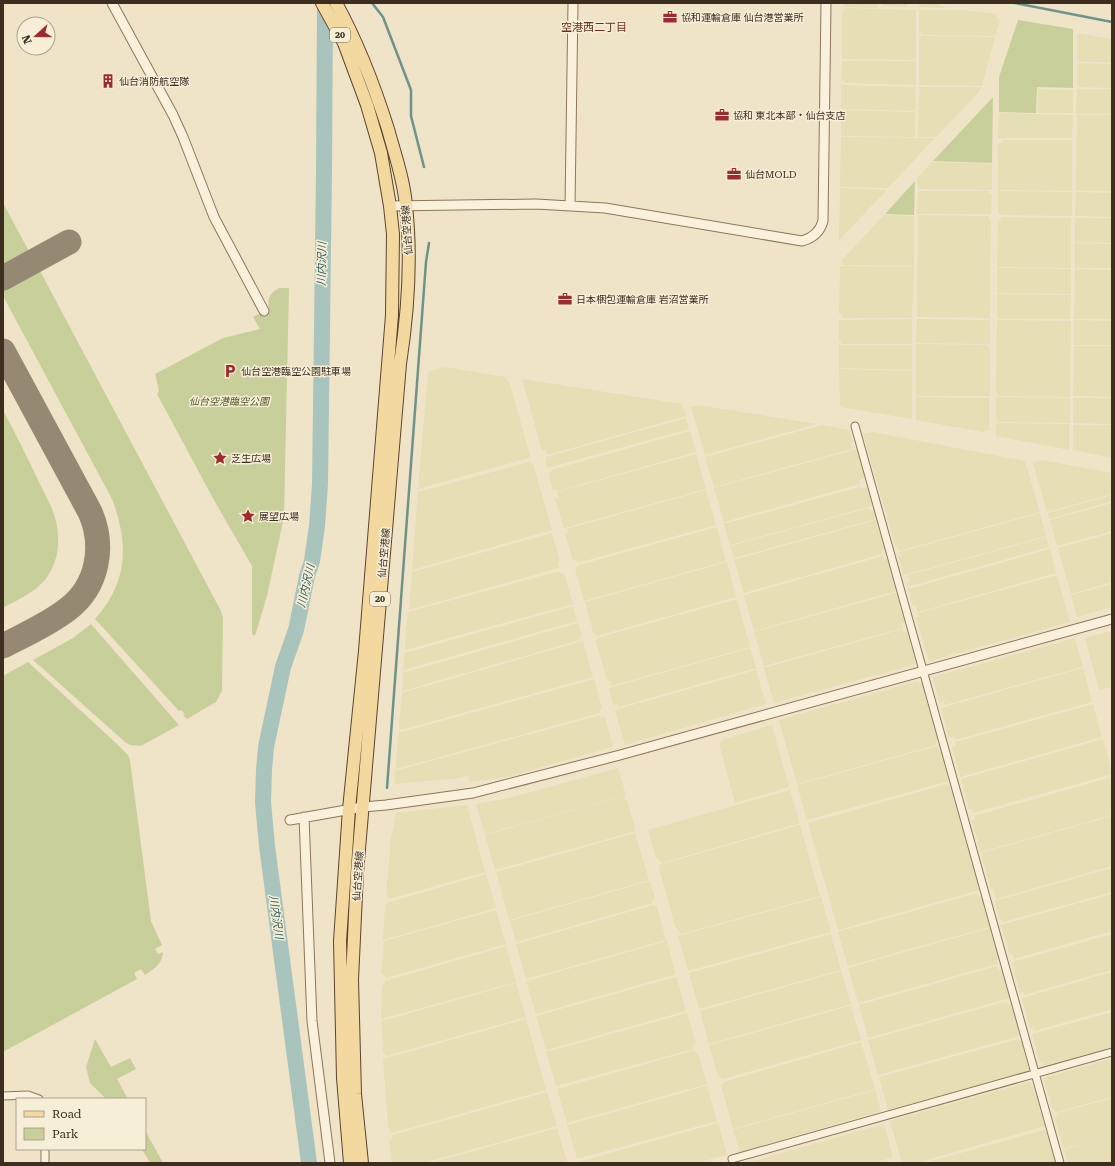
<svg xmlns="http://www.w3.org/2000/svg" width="1115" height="1166" font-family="'Roboto Serif','Noto Sans JP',serif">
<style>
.farmland{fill:#e6deb5}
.green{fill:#c9cf9b}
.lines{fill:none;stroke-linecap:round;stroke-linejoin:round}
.stream{stroke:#6f938a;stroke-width:2.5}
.river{stroke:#a9c4bc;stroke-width:16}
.taxiway{stroke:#968974;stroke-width:25}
.minor-casing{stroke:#8d765c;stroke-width:9}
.tertiary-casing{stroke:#8d765c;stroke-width:11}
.primary-casing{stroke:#5b4430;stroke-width:14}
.minor{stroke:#faf1dc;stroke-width:7}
.tertiary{stroke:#faf1dc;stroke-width:9}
.primary{stroke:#f3d9a0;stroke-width:12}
.labels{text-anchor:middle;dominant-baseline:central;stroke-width:3;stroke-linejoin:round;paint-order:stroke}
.shield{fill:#f7eed8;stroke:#756857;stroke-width:1}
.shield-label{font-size:9px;font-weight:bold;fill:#3d2e20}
.poi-label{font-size:10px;fill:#3d2e20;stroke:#f7eed8;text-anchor:start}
.street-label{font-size:10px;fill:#3d2e20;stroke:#f7eed8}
.park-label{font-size:10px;font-style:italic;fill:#4d5a26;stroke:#f7eed8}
.neighbourhood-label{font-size:11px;fill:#6b2e1e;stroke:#f7eed8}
.water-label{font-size:11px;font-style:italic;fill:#2f5d5a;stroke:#f7eed8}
</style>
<rect width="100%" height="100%" fill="#f0e4c8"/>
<path class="farmland" d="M 842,3 L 878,3 L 878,8 L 844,7 L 845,4 Z
M 882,3 L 907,3 L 907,7 L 882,6 Z
M 919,3 L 936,3 L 946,8 L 919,7 Z
M 845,8 L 916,10 L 916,60 L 842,59 L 842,11 L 845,11 Z
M 919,10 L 962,10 L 997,14 L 997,19 L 1000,20 L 995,36 L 922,35 L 922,33 L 919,33 Z
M 1077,33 L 1112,39 L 1112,62 L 1077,62 Z
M 919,36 L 995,37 L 982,86 L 919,85 Z
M 842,61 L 916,61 L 916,85 L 845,83 L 845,81 L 841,81 Z
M 1077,63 L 1112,64 L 1112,88 L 1077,87 Z
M 841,85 L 916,87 L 915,111 L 841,109 Z
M 919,87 L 981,87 L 979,92 L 936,137 L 918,137 Z
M 1038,89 L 1073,90 L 1073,113 L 1038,113 Z
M 1077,89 L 1112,89 L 1112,114 L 1076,114 Z
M 841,110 L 915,112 L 915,137 L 841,136 Z
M 999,113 L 1073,115 L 1072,138 L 998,138 Z
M 1077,115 L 1112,115 L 1112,191 L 1076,191 Z
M 841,137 L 935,138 L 888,188 L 840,187 Z
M 1003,140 L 1072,140 L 1072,191 L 998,190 L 998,144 L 1003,142 Z
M 932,162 L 992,164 L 992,190 L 918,189 L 917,178 Z
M 840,188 L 887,190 L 839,240 Z
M 918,191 L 989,191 L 989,194 L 992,194 L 991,214 L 917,214 Z
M 998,191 L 1072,192 L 1072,216 L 1001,215 L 998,213 Z
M 1076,192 L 1112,193 L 1112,217 L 1075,216 Z
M 884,215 L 914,216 L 914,266 L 843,265 L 842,260 Z
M 918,215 L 989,216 L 989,219 L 991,219 L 990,318 L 917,317 Z
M 1001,217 L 1071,218 L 1071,268 L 997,267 L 998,221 L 1001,220 Z
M 1075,218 L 1112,218 L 1112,243 L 1075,242 Z
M 1075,243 L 1112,244 L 1112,268 L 1075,268 Z
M 840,266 L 914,267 L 912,318 L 842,318 L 842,314 L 839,314 Z
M 997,268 L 1071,269 L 1071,294 L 997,293 Z
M 1075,269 L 1112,270 L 1112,319 L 1074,319 Z
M 997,294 L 1071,295 L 1070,319 L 999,319 L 997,315 Z
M 912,319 L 912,344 L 841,344 L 841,341 L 839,341 L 839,320 Z
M 917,319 L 988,320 L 988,321 L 990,321 L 990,344 L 916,343 Z
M 997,320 L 1071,321 L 1070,397 L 999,396 L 996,392 Z
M 1074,320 L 1112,321 L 1112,345 L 1074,345 Z
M 916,344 L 987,345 L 990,349 L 990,396 L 916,396 Z
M 839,345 L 912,345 L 912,370 L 839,368 Z
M 1074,346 L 1112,346 L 1112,397 L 1073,396 Z
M 445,367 L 505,377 L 510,384 L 530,455 L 529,458 L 418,489 L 428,372 Z
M 839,369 L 912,371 L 912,419 L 840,407 Z
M 523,379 L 682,404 L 686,416 L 547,455 L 545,450 L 542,451 L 523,382 Z
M 916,397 L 989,398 L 989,430 L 983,432 L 916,420 Z
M 996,397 L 1070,398 L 1070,423 L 998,422 L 996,418 Z
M 1073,398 L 1112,398 L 1112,424 L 1073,423 Z
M 698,405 L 817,424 L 705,455 L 691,407 Z
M 686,418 L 689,429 L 547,468 L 545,460 L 546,460 L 546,457 Z
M 998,423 L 1069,424 L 1069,450 L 996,436 L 996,425 Z
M 822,425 L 849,430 L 853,442 L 850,443 L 852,449 L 714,487 L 705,457 Z
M 1073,425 L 1112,425 L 1112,458 L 1073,450 Z
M 690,431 L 696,452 L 558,491 L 557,489 L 553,490 L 548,473 L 552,472 L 551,470 Z
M 873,432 L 1025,461 L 1040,512 L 899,551 L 897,547 L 896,547 L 863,434 Z
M 857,449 L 865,478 L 859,480 L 860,484 L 724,522 L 714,488 Z
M 696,454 L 706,489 L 564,528 L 555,499 L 559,497 L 557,492 Z
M 1042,460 L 1112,473 L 1112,494 L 1047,512 L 1033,463 Z
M 529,462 L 533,464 L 552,530 L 412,570 L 418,492 Z
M 860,487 L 861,489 L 867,487 L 872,506 L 730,545 L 724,524 Z
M 706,490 L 716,525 L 577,563 L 576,560 L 573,561 L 565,534 L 568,533 L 567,529 Z
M 1112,495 L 1112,501 L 1049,519 L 1048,513 Z
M 1112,503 L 1112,531 L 1057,546 L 1050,520 Z
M 869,508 L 870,511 L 874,511 L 876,519 L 734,558 L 730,546 Z
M 1040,513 L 1046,536 L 904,575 L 898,556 L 901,555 L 900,552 Z
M 876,520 L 885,550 L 882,551 L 882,554 L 744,593 L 734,560 Z
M 717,527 L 726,561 L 584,601 L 575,569 L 579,565 Z
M 552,533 L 560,561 L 558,562 L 559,568 L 409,610 L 412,572 Z
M 1112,533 L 1112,582 L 1071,594 L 1058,548 Z
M 1046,537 L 1049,547 L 907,587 L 906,583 L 910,582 L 908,575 Z
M 1050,549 L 1056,573 L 918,612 L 916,606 L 913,606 L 908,589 Z
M 883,556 L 884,560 L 887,559 L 896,591 L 754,631 L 744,595 Z
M 727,562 L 736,597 L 597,636 L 593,632 L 585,602 Z
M 560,571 L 561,574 L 564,573 L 573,604 L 405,650 L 405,640 L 408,612 Z
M 1057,575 L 1070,622 L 929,661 L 916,618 L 919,617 L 918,613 Z
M 1112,584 L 1112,607 L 1077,617 L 1071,595 Z
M 896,593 L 905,623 L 902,624 L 903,628 L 764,666 L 754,632 Z
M 737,599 L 750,647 L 611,686 L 610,681 L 607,681 L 596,642 L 597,638 Z
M 573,606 L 577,621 L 403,670 L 405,653 Z
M 578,623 L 582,636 L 579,637 L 580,640 L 402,691 L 403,673 Z
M 903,629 L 904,633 L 907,632 L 916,664 L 774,703 L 764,668 Z
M 1112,631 L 1112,687 L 1099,690 L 1085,638 Z
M 1075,638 L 1083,667 L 944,705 L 943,701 L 939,702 L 933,677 Z
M 583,641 L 593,677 L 401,730 L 399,727 L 402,693 Z
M 750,648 L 756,668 L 618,707 L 617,704 L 613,705 L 609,688 Z
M 1083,668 L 1092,702 L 955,740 L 954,736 L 949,738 L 941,708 Z
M 756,670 L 766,704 L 625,745 L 615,710 Z
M 594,679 L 602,708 L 599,710 L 600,713 L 396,769 L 398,733 Z
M 918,681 L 919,684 L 922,683 L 938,741 L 935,742 L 936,745 L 797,784 L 779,720 Z
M 1093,704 L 1102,737 L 960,777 L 952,747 L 956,746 L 955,742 Z
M 600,715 L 601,718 L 605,717 L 613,747 L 509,776 L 470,782 L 468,775 L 460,778 L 394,784 L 395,771 Z
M 772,725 L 789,787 L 735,803 L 719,743 L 722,742 L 722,740 Z
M 1103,739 L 1112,774 L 973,813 L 972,809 L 969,809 L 961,779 Z
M 937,746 L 938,750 L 940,750 L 949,781 L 807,820 L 797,785 Z
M 618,768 L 626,795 L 485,834 L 476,804 L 505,799 Z
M 1112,777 L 1112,815 L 981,852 L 972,821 L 975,820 L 974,816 Z
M 947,784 L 948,786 L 950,785 L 980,890 L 838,930 L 808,823 Z
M 790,790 L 800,823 L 662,863 L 656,857 L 648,830 Z
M 624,796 L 625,800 L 627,800 L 636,831 L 495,870 L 485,835 Z
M 467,805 L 485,872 L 389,899 L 386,895 L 391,838 L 396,813 Z
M 1112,816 L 1112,866 L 996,899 L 993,889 L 991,889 L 981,853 Z
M 800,825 L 820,896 L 681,934 L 675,926 L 658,865 Z
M 635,833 L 649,880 L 509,920 L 496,872 Z
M 1112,868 L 1112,892 L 1003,922 L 1003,919 L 1000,920 L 995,901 Z
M 486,874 L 496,908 L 383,940 L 385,905 L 390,902 Z
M 650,881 L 655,899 L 652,900 L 653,903 L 516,942 L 510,921 Z
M 977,893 L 978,897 L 981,896 L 990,927 L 848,966 L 838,932 Z
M 1112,894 L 1112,931 L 1014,959 L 1013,954 L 1010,955 L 1001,925 Z
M 821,897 L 831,932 L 688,971 L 678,936 Z
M 653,905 L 654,907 L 657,906 L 666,940 L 526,979 L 516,944 Z
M 496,910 L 506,944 L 386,978 L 385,975 L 381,974 L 384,941 Z
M 990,928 L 999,959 L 996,960 L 997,964 L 858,1003 L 848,968 Z
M 831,934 L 841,970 L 699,1009 L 689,973 Z
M 1112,934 L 1112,970 L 1024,995 L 1024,992 L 1020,993 L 1012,962 Z
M 667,941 L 675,972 L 674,975 L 536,1014 L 526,981 Z
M 506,946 L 516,982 L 381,1019 L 382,985 L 384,985 L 385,981 Z
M 997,966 L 999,970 L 1002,969 L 1010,998 L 868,1038 L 859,1005 Z
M 841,971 L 851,1004 L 709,1044 L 700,1011 Z
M 1112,972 L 1112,1009 L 1034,1031 L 1033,1027 L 1030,1028 L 1022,998 Z
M 675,977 L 677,979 L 686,1011 L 546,1050 L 536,1016 Z
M 516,983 L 526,1017 L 386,1056 L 383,1052 L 382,1021 Z
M 1007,1001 L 1008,1005 L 1011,1004 L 1020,1036 L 878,1075 L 868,1040 Z
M 851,1006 L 861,1040 L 723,1079 L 718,1076 L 709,1045 Z
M 1112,1012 L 1112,1047 L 1044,1066 L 1043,1062 L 1040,1063 L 1032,1034 Z
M 687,1013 L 696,1044 L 693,1045 L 694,1049 L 556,1086 L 546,1052 Z
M 526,1019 L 546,1090 L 392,1133 L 388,1128 L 383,1059 Z
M 1018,1039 L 1019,1041 L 1022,1041 L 1029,1069 L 1026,1072 L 888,1110 L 879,1077 Z
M 861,1042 L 875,1089 L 733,1129 L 721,1085 L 723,1084 L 723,1082 Z
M 695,1050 L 696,1053 L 698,1053 L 707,1084 L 567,1123 L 557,1089 Z
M 1112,1059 L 1112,1097 L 1057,1112 L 1052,1108 L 1044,1080 L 1046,1077 Z
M 1030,1082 L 1030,1084 L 1033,1084 L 1045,1126 L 916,1163 L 902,1163 L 890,1121 Z
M 707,1086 L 717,1121 L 577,1159 L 567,1125 Z
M 875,1090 L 881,1111 L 740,1152 L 733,1130 Z
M 547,1092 L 557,1126 L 423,1163 L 392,1163 L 389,1140 L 392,1139 L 392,1135 Z
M 1112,1098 L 1112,1136 L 1064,1149 L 1055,1119 L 1058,1113 Z
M 718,1123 L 727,1155 L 696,1163 L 578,1163 L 578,1162 Z
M 884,1124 L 893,1157 L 874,1163 L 747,1163 Z
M 557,1128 L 567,1162 L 564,1163 L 430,1163 Z
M 1043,1130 L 1047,1133 L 1055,1163 L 925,1163 Z
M 1112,1136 L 1112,1163 L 1068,1163 L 1064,1150 Z"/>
<path class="green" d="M 1018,20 L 1073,29 L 1073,88 L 1037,87 L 1036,113 L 999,112 L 999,77 Z
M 993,97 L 992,163 L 933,161 Z
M 915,181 L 914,215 L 885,214 Z
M 3,203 L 30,253 L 3,267 Z
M 39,269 L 221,611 L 223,618 L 222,691 L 216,702 L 187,719 L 183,715 L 185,714 L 181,710 L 179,711 L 95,619 C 128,582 129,544 112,499 L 3,296 L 3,289 Z
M 279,288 L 289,288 L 284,517 L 267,596 L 255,636 L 252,634 L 252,566 L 215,502 L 157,394 L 159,391 L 155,374 L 223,338 L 260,329 L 253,317 L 269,309 C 267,298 270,293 279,288 Z
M 3,410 C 16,434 28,459 40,484 C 48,500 58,517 58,536 C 59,548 56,563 49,574 C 40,590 19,599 3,608 Z
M 91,624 L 179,725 L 141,746 L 130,745 L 125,742 L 33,660 L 73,638 Z
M 28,662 L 117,744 L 128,755 L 130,760 L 151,921 L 162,945 L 155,949 L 158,954 L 163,952 C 163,962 155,969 146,974 L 145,975 L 141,969 L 134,973 L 137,979 L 3,1052 L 3,676 Z
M 95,1039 L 111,1067 L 130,1058 L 136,1069 L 117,1079 L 128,1099 L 106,1099 L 90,1083 L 86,1067 Z
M 145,1130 L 163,1163 L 150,1163 L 142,1149 L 145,1149 Z"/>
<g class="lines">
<path class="stream" d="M 372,3 L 383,17 L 411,90 L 411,116 L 424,167
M 1015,3 L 1112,22
M 387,788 L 426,262 L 429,243"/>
<path class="river" d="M 309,1163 L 267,846 L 263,802 L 264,770 L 266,747 L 283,667 L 296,630 L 307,576 L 312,561 L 317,526 L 320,484 L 324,173 L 325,3"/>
<path class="taxiway" d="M 3,278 L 69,242
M 3,351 L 90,512 C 105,546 98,586 68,609 C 49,624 24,635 3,646"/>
<defs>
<path id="minor" d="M 855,426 L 1060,1163
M 3,1096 L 28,1095 L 39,1099
M 45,1149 L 45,1163
M 732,1159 L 1112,1052"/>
<path id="tertiary" d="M 112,3 L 173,115 L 183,137 L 214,217 L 264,311
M 390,206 L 536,204 L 605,208 L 802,241 C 813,238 820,232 823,221 L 826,3
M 570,206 L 573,3
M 304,817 L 312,1021 L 330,1163
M 290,820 L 363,807 L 386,805 L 473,793 L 620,755 L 1112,619"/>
<path id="primary" d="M 322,3 L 344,43 L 367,105 L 381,153 L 390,206 L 393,234 L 392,315 L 365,651 L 349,809 L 340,941 L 343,1078 L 350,1163
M 336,3 C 358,43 374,85 388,129 C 395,155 404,180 406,206 C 412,259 408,312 400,364 L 357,873 L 352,980 L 355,1094 L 362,1163"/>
</defs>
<use href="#minor" class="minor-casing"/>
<use href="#tertiary" class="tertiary-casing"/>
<use href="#primary" class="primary-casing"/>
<use href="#minor" class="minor"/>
<use href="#tertiary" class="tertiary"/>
<use href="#primary" class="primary"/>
</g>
<defs>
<symbol id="office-bare" viewBox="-9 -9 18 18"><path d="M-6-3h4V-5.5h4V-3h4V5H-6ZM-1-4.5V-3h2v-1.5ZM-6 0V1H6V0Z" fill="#9e2a2b" stroke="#f7eed8" stroke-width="2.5" paint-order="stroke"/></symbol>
<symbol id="building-bare" viewBox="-9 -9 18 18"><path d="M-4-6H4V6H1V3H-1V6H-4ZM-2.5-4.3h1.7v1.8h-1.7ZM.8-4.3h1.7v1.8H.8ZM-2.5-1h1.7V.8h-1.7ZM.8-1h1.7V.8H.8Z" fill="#9e2a2b" stroke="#f7eed8" stroke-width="2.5" paint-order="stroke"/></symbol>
<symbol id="parking-bare" viewBox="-9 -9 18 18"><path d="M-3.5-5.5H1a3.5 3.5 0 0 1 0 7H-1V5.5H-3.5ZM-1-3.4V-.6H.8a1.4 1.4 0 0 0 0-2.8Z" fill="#9e2a2b" stroke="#f7eed8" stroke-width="2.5" paint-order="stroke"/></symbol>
<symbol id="sight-bare" viewBox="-9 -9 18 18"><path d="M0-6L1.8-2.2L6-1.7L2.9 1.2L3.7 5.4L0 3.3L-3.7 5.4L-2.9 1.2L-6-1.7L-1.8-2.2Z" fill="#9e2a2b" stroke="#f7eed8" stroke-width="2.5" paint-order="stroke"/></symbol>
</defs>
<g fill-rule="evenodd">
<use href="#office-bare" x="660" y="7" width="20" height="20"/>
<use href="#building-bare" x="98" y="71" width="20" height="20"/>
<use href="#office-bare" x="712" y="105" width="20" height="20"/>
<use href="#office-bare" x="724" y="164" width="20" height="20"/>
<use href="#office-bare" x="555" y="289" width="20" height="20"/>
<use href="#parking-bare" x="220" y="361" width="20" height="20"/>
<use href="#sight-bare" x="210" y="448" width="20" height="20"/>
<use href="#sight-bare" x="238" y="506" width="20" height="20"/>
</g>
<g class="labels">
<g class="shield">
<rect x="330" y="28" width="20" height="14" rx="3"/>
<rect x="370" y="592" width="20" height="14" rx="3"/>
</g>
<g class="shield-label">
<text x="340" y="35">20</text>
<text x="380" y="599">20</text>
</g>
<g class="poi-label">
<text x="681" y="17">協和運輸倉庫 仙台港営業所</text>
<text x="119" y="81">仙台消防航空隊</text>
<text x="733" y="115">協和 東北本部・仙台支店</text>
<text x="745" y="174">仙台MOLD</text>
<text x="576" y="299">日本梱包運輸倉庫 岩沼営業所</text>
<text x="241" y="371">仙台空港臨空公園駐車場</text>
<text x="231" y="458">芝生広場</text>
<text x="259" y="516">展望広場</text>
</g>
<g class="street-label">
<text transform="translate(407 230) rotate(-94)">仙台空港線</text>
<text transform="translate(384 553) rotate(-85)">仙台空港線</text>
<text transform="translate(358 876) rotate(-86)">仙台空港線</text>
</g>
<g class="park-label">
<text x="229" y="401">仙台空港臨空公園</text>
</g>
<g class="neighbourhood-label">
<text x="594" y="27">空港西二丁目</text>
</g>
<g class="water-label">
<text transform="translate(322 264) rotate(-89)">川内沢川</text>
<text transform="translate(306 586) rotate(-77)">川内沢川</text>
<text transform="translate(276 917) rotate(82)">川内沢川</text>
</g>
</g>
<rect width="1115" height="1166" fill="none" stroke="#3d2e20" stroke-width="8"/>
<rect x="16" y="1098" width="130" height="52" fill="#f7eed8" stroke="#ada18e"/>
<rect x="24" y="1111" width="20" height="6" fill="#f3d9a0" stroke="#ada18e"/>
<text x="52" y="1118" font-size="12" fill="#3d2e20">Road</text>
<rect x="24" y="1128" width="20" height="12" fill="#c9cf9b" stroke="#ada18e"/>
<text x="52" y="1138" font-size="12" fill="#3d2e20">Park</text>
<g transform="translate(36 36) rotate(249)"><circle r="19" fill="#f7eed8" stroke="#ada18e"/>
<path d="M0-3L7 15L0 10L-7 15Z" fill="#9e2a2b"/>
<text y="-6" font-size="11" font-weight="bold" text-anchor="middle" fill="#3d2e20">N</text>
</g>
</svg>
